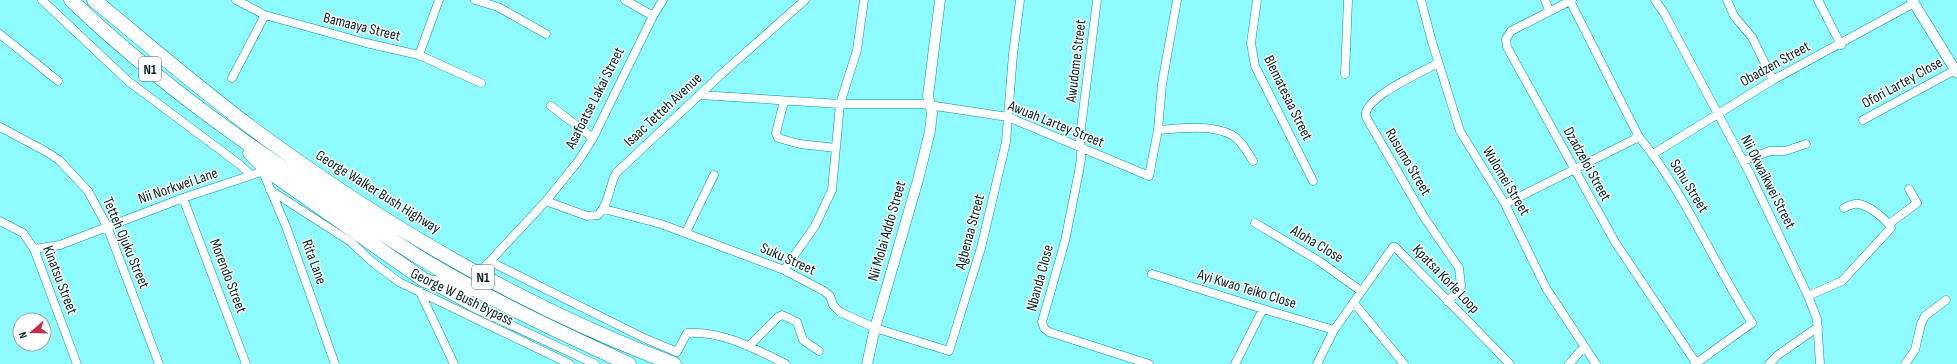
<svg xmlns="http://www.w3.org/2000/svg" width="1957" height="364" font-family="'Sofia Sans Condensed',sans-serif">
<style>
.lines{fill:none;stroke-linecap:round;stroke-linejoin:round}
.minor-casing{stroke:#089397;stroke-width:9}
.tertiary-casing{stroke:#089397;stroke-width:11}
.trunk-casing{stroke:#089397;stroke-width:15}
.minor{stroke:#fff;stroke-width:8}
.tertiary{stroke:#fff;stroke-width:10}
.trunk{stroke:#fff;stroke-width:14}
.labels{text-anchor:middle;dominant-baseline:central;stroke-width:3;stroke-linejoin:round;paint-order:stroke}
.shield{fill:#fff;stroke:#4c6465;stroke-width:1}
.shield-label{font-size:14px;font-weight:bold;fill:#002223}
.street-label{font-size:15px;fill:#002223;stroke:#fff}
</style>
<rect width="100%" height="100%" fill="#8efbfe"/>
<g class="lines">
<defs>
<path id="minor" d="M 42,0 L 128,81 L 239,164 L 251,175
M 236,0 L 265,15 L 366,43 L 419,55 L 481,83
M 475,0 L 498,7 L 546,34
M 625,0 L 653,16
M 1097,0 L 1080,136 L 1081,159 L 1079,171 L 1065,241 L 1042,322 L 1044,328 L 1049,332 L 1149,364
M 1257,0 L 1251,43 L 1255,66 L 1313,181
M 1421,0 L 1432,42 L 1460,131 L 1505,204 L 1546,288 L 1596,364
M 1545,0 L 1549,10
M 1572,0 L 1511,31 L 1506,39 L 1507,47 L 1615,242 L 1696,363
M 1655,0 L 1664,13 L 1750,174 L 1808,296 L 1817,319 L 1820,364
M 1727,0 L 1734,16 L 1752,37 L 1773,80
M 1818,0 L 1841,45
M 1570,1 L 1639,137 C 1685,193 1713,262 1752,323 L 1695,364
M 0,34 L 58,81
M 419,55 L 439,0
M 1438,63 C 1423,72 1361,98 1366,117 L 1424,217 L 1459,268 L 1461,286 L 1448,302
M 1345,74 L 1348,0
M 232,78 L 265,15
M 700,95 L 840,104 L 922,104 L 1008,117 L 1149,176 L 1158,130 L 1162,84 L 1177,0
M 784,101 L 776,133 L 778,138 L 800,144 L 836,148
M 551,106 L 593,138
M 1863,120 L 1955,70
M 0,127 L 45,151 L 59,160 L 88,191 L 107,226 L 159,364
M 1158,130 C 1179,128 1213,124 1232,135 C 1242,141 1247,152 1253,161
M 1653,154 L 1773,80 L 1914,3
M 1743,161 L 1770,151 L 1785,151 L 1806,144
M 263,172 L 287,229 L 335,364
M 270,190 L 351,242 L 371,261 L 399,282 L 570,364
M 183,198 L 246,364
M 546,201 L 587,216 L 598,215 C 609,204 609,187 616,173 L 727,69 L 805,0
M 1505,204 L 1639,137
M 604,209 L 661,224 L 784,270 L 824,291 L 830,296 L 833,305 L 840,312 L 875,328 L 949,351 L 981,248 L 1006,142 L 1013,54 L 1020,0
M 0,221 L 23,233 L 34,249 L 77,364
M 1255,223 L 1319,261 L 1361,291
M 1889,224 L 1917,203 L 1909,189
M 686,232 L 714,175
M 34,249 L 60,245 L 183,198 L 267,170
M 491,262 L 646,339 L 677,352 L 687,333 C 723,331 755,349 786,364
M 784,270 L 815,226 L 832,190 L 840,104 L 857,50 L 864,0
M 478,274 L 546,201 L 579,160 L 593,138 L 653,16 L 663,0
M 1152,274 L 1263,309 L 1334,330
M 438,288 L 472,307 L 595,364
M 420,292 L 454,364
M 1808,296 L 1842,281 L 1891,228 C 1886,219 1870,206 1859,204 C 1854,203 1848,206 1844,208
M 1354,303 L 1404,364
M 749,346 L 778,317 L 782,315 L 797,322 L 803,340 L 819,351
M 1235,364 L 1263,309
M 1317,364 L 1334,330 L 1393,247 L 1395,247 L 1510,364
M 1569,364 L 1584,347
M 1769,364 L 1778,355 L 1818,327
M 1905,364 L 1915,350 L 1921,324 L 1925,316 L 1946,300"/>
<path id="tertiary" d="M 1912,0 L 1957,73
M 867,364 L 875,328 L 918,180 L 930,131 L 932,113 L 928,96 L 940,0"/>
<path id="trunk" d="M 71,0 C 148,74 234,137 324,195 C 355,215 385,236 417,256 C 484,297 557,331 629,364
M 94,0 C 150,46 205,94 264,137 C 390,229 527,309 674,364
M 250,153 L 267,170 L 424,280 L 429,282 L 470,290"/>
</defs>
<use href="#minor" class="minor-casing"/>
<use href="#tertiary" class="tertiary-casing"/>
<use href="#trunk" class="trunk-casing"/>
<use href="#minor" class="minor"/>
<use href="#tertiary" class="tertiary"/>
<use href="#trunk" class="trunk"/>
</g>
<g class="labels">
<g class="shield">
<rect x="139" y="57" width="22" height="24" rx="3"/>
<rect x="472" y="265" width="22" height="24" rx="3"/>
</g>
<g class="shield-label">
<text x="150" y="69">N1</text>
<text x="483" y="277">N1</text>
</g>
<g class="street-label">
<text transform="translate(362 27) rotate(14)">Bamaaya Street</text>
<text transform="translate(1076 61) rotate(-83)">Awudome Street</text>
<text transform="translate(1775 64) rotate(-29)">Obadzen Street</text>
<text transform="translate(1902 83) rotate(-29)">Ofori Lartey Close</text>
<text transform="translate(595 98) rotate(-63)">Asafoatse Lakai Street</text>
<text transform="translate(1288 98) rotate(64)">Blematesaa Street</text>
<text transform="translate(663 110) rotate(-43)">Isaac Tetteh Avenue</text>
<text transform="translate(1056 124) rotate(22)">Awuah Lartey Street</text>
<text transform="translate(1408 162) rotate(59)">Rusumo Street</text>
<text transform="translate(1587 164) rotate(61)">Dzadzeloi Street</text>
<text transform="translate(1506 181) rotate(59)">Wulomei Street</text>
<text transform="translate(1768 182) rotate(63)">Nii Okwaikwei Street</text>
<text transform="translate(178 186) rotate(-19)">Nii Norkwei Lane</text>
<text transform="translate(1689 186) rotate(58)">Sohu Street</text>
<text transform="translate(378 192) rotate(32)">George Walker Bush Highway</text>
<text transform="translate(887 231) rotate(-74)">Nii Molai Addo Street</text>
<text transform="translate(970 232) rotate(-75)">Agbenaa Street</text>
<text transform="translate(126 243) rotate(67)">Tetteh Ojuku Street</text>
<text transform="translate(1317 244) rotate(31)">Aloha Close</text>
<text transform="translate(788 259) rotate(24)">Suku Street</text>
<text transform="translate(314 262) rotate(70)">Rita Lane</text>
<text transform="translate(228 276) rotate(69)">Morendo Street</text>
<text transform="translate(1040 278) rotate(-75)">Nbanda Close</text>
<text transform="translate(1446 279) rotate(46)">Kpatsa Korle Loop</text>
<text transform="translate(60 280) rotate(69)">Kinatsu Street</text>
<text transform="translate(1247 289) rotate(17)">Ayi Kwao Teiko Close</text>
<text transform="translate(462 297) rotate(26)">George W Bush Bypass</text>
</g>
</g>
<g transform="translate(32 332) rotate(250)"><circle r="19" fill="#ffffff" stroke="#99a7a7"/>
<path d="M0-3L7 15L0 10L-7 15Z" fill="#c13045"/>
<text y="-6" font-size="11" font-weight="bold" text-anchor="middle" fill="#002223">N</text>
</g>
</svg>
